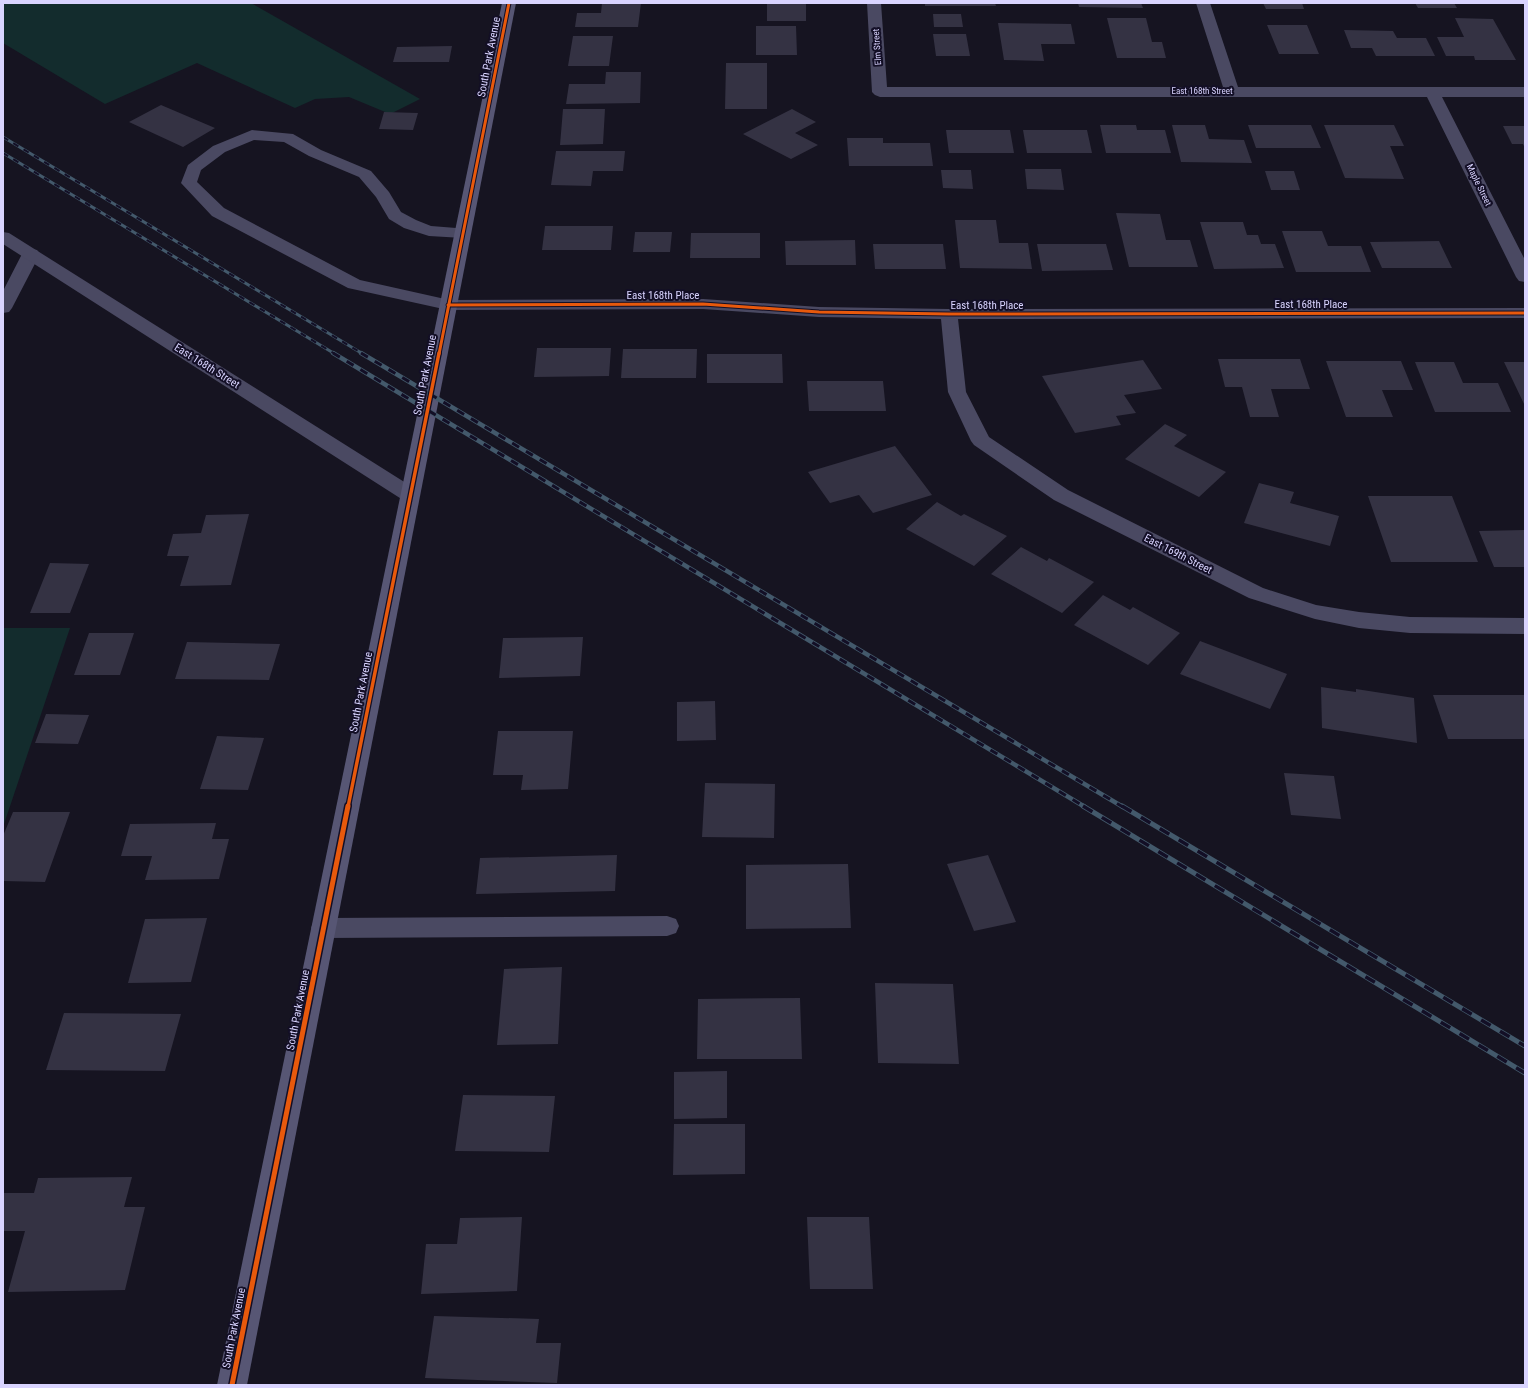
<svg xmlns="http://www.w3.org/2000/svg" width="1528" height="1388" font-family="'Roboto Condensed',sans-serif">
<style>
.green{fill:#132c2d}
.building{fill:#343243}
.lines{fill:none;stroke-linecap:round;stroke-linejoin:round}
.lane{fill:#4a4962;fill-rule:evenodd}
.street{fill:#4a4962;fill-rule:evenodd}
.secondary{fill:#575674;fill-rule:evenodd}
.rail-far2-casing{stroke:#43596b;stroke-width:3}
.rail-far1-casing{stroke:#43596b;stroke-width:4.5}
.rail-casing{stroke:#43596b;stroke-width:5}
.rail-far2{stroke:#130f26;stroke-width:2;stroke-dasharray:6;stroke-linecap:butt}
.rail-far1{stroke:#130f26;stroke-width:3;stroke-dasharray:8;stroke-linecap:butt}
.rail{stroke:#130f26;stroke-width:3.5;stroke-dasharray:11;stroke-linecap:butt}
.cycleway-far2-casing{stroke:#130f26;stroke-width:5}
.cycleway-far1-casing{stroke:#130f26;stroke-width:6}
.cycleway-casing{stroke:#130f26;stroke-width:8}
.cycleway-far2{stroke:#e8590c;stroke-width:3}
.cycleway-far1{stroke:#e8590c;stroke-width:3.5}
.cycleway{stroke:#e8590c;stroke-width:5}
.labels{text-anchor:middle;dominant-baseline:central;stroke-width:4;stroke-linejoin:round;paint-order:stroke}
.far-street-label{font-size:9px;fill:#d9d4ff;stroke:#130f26}
.street-label{font-size:11px;fill:#d9d4ff;stroke:#130f26}
</style>
<rect width="100%" height="100%" fill="#161421"/>
<path class="green" d="M 3,3 L 251,3 L 420,99 L 390,114 L 349,97 L 315,99 L 295,108 L 197,63 L 105,104 L 3,43 Z
M 3,628 L 70,628 L 3,827 Z"/>
<path class="building" d="M 602,3 L 641,3 L 638,27 L 575,27 L 577,13 L 601,13 Z
M 767,3 L 806,3 L 806,21 L 767,21 Z
M 925,3 L 995,3 L 996,6 L 925,6 Z
M 1078,3 L 1141,3 L 1143,8 L 1079,7 Z
M 1263,3 L 1302,3 L 1304,9 L 1266,9 Z
M 1415,3 L 1454,3 L 1457,8 L 1418,8 Z
M 933,14 L 961,14 L 963,27 L 934,27 Z
M 1107,18 L 1146,18 L 1152,42 L 1162,42 L 1166,58 L 1117,58 Z
M 1455,18 L 1493,19 L 1516,60 L 1475,60 L 1474,56 L 1446,56 L 1437,37 L 1464,37 Z
M 998,23 L 1071,24 L 1075,44 L 1041,44 L 1044,61 L 1004,60 Z
M 1267,25 L 1307,25 L 1319,54 L 1279,54 Z
M 756,26 L 796,26 L 797,55 L 756,55 Z
M 1344,30 L 1393,31 L 1397,38 L 1426,38 L 1435,56 L 1376,56 L 1372,48 L 1351,48 Z
M 933,34 L 966,34 L 970,56 L 936,56 Z
M 573,36 L 613,36 L 609,66 L 568,66 Z
M 452,46 L 449,62 L 393,62 L 397,47 Z
M 726,63 L 767,63 L 767,109 L 725,109 Z
M 606,72 L 641,72 L 640,103 L 566,104 L 569,84 L 605,84 Z
M 161,105 L 215,128 L 183,147 L 129,122 Z
M 563,109 L 605,109 L 603,144 L 560,145 Z
M 792,109 L 816,122 L 795,133 L 818,145 L 791,159 L 743,134 Z
M 384,112 L 418,113 L 413,130 L 379,129 Z
M 1100,125 L 1136,125 L 1137,130 L 1165,130 L 1171,153 L 1106,153 Z
M 1172,125 L 1205,125 L 1209,139 L 1244,140 L 1252,163 L 1181,162 Z
M 1248,125 L 1311,125 L 1321,148 L 1256,148 Z
M 1324,125 L 1394,125 L 1404,146 L 1390,146 L 1404,179 L 1345,178 Z
M 1503,126 L 1525,126 L 1525,148 L 1523,144 L 1512,144 Z
M 946,130 L 1010,130 L 1014,153 L 949,153 Z
M 1023,130 L 1087,130 L 1092,153 L 1027,153 Z
M 847,138 L 883,138 L 883,143 L 930,143 L 933,166 L 849,166 Z
M 556,151 L 625,151 L 623,171 L 593,171 L 591,186 L 551,185 Z
M 1025,169 L 1061,169 L 1064,190 L 1027,189 Z
M 941,170 L 971,170 L 973,189 L 943,188 Z
M 1265,171 L 1294,171 L 1300,190 L 1271,190 Z
M 1116,213 L 1160,214 L 1166,240 L 1190,240 L 1198,267 L 1129,267 Z
M 955,220 L 996,220 L 999,243 L 1028,243 L 1032,269 L 960,268 Z
M 1200,222 L 1243,222 L 1247,235 L 1258,235 L 1261,244 L 1275,244 L 1284,268 L 1214,269 Z
M 545,226 L 613,226 L 611,250 L 542,250 Z
M 1282,231 L 1322,231 L 1328,246 L 1361,246 L 1371,272 L 1296,272 Z
M 635,232 L 672,232 L 670,252 L 633,252 Z
M 691,233 L 760,233 L 760,258 L 690,258 Z
M 855,240 L 856,265 L 786,265 L 785,241 Z
M 1439,241 L 1452,268 L 1382,268 L 1370,242 Z
M 873,244 L 943,244 L 946,269 L 875,269 Z
M 1037,244 L 1106,244 L 1113,270 L 1042,271 Z
M 537,348 L 611,348 L 609,376 L 534,377 Z
M 623,349 L 697,349 L 696,378 L 621,378 Z
M 707,354 L 782,354 L 783,383 L 707,383 Z
M 1218,359 L 1300,359 L 1310,389 L 1271,389 L 1279,417 L 1250,417 L 1242,387 L 1225,387 Z
M 1143,360 L 1162,389 L 1124,395 L 1136,413 L 1116,416 L 1121,425 L 1075,433 L 1042,376 Z
M 1326,361 L 1401,361 L 1413,390 L 1382,390 L 1393,417 L 1346,417 Z
M 1415,362 L 1454,362 L 1463,383 L 1498,383 L 1511,412 L 1435,412 Z
M 1504,362 L 1525,362 L 1525,406 Z
M 807,381 L 883,381 L 886,411 L 809,411 Z
M 1165,424 L 1187,435 L 1174,446 L 1226,472 L 1199,497 L 1125,459 Z
M 895,446 L 932,495 L 873,513 L 859,495 L 830,503 L 808,472 Z
M 1259,483 L 1294,492 L 1290,503 L 1339,516 L 1330,546 L 1244,523 Z
M 1368,496 L 1452,496 L 1478,562 L 1391,562 Z
M 937,502 L 961,516 L 964,514 L 1007,536 L 974,566 L 906,529 Z
M 249,514 L 231,585 L 180,586 L 189,556 L 167,556 L 173,534 L 201,533 L 206,515 Z
M 1525,530 L 1525,567 L 1494,567 L 1479,531 Z
M 1021,547 L 1047,561 L 1049,558 L 1094,582 L 1062,613 L 991,574 Z
M 50,563 L 89,564 L 70,613 L 30,613 Z
M 1103,595 L 1130,610 L 1133,607 L 1180,633 L 1148,665 L 1074,625 Z
M 89,633 L 134,633 L 120,675 L 74,675 Z
M 583,637 L 580,676 L 499,678 L 503,638 Z
M 1200,641 L 1287,674 L 1270,709 L 1180,674 Z
M 187,642 L 280,644 L 269,680 L 175,679 Z
M 1321,687 L 1356,692 L 1356,689 L 1414,698 L 1417,743 L 1322,728 Z
M 1433,695 L 1525,695 L 1525,739 L 1448,739 Z
M 715,701 L 716,740 L 677,741 L 677,702 Z
M 46,714 L 89,715 L 78,744 L 35,743 Z
M 498,731 L 573,731 L 568,789 L 521,790 L 523,775 L 493,775 Z
M 217,736 L 264,738 L 248,790 L 200,789 Z
M 1284,773 L 1334,776 L 1341,819 L 1291,815 Z
M 705,783 L 775,784 L 774,838 L 702,837 Z
M 13,812 L 70,812 L 45,882 L 3,881 L 3,836 Z
M 216,823 L 212,839 L 229,839 L 219,879 L 145,880 L 152,856 L 121,856 L 130,824 Z
M 617,855 L 615,891 L 476,894 L 480,858 Z
M 988,855 L 1016,922 L 974,931 L 947,864 Z
M 848,864 L 851,928 L 746,929 L 746,865 Z
M 207,918 L 191,982 L 128,983 L 145,919 Z
M 562,967 L 558,1044 L 497,1045 L 504,969 Z
M 875,983 L 953,984 L 959,1064 L 878,1063 Z
M 800,998 L 802,1059 L 697,1059 L 698,999 Z
M 64,1013 L 181,1014 L 165,1071 L 46,1070 Z
M 727,1071 L 727,1118 L 674,1119 L 674,1072 Z
M 463,1095 L 555,1096 L 549,1152 L 455,1151 Z
M 674,1124 L 745,1124 L 745,1174 L 673,1175 Z
M 132,1177 L 124,1207 L 145,1207 L 125,1290 L 8,1292 L 25,1231 L 3,1231 L 3,1193 L 34,1193 L 38,1178 Z
M 522,1217 L 517,1291 L 421,1294 L 426,1244 L 457,1244 L 460,1218 Z
M 807,1217 L 869,1217 L 873,1289 L 810,1289 Z
M 434,1316 L 539,1319 L 536,1343 L 561,1343 L 557,1383 L 425,1378 Z"/>
<g class="lines">
<path class="lane" d="M 252,130 L 293,134 L 321,150 L 371,171 L 389,192 L 401,212 L 416,220 L 431,226 L 469,229 L 471,233 L 469,237 L 463,238 L 429,236 L 404,228 L 389,219 L 376,197 L 359,177 L 309,156 L 284,142 L 254,140 L 225,152 L 201,170 L 197,182 L 224,208 L 360,280 L 454,301 L 457,305 L 454,309 L 448,310 L 348,288 L 212,216 L 181,183 L 188,165 L 213,146 Z
M 31,249 L 37,250 L 40,254 L 12,308 L 9,312 L 3,313 L 3,291 L 22,254 L 25,250 Z
M 667,916 L 676,919 L 679,926 L 676,933 L 667,936 L 323,938 L 314,935 L 311,928 L 314,921 L 323,918 Z"/>
<path class="street" d="M 867,3 L 881,3 L 887,87 L 1223,87 L 1196,3 L 1210,3 L 1238,87 L 1525,87 L 1525,97 L 1442,97 L 1525,260 L 1525,282 L 1519,281 L 1516,277 L 1427,97 L 880,97 L 875,95 L 872,92 Z
M 3,232 L 9,233 L 417,490 L 420,495 L 417,500 L 410,502 L 403,500 L 3,244 Z
M 703,299 L 819,307 L 949,309 L 1525,308 L 1525,318 L 958,319 L 966,392 L 989,437 L 1068,490 L 1263,588 L 1316,605 L 1359,612 L 1410,617 L 1525,618 L 1525,634 L 1410,633 L 1359,628 L 1315,619 L 1249,598 L 1054,500 L 974,445 L 971,441 L 948,392 L 941,319 L 819,317 L 703,309 L 448,310 L 442,309 L 439,305 L 442,301 L 448,300 Z"/>
<path class="secondary" d="M 502,3 L 516,3 L 247,1385 L 217,1385 Z"/>
<defs>
<path id="rail-far2" d="M 3,137 L 363,354
M 3,153 L 335,354"/>
<path id="rail-far1" d="M 333,353 L 1085,807
M 361,353 L 1123,807"/>
<path id="rail" d="M 1083,806 L 1525,1073
M 1122,806 L 1525,1046"/>
</defs>
<use href="#rail-far2" class="rail-far2-casing"/>
<use href="#rail-far1" class="rail-far1-casing"/>
<use href="#rail" class="rail-casing"/>
<use href="#rail-far2" class="rail-far2"/>
<use href="#rail-far1" class="rail-far1"/>
<use href="#rail" class="rail"/>
<defs>
<path id="cycleway-far2" d="M 448,305 L 703,304 L 819,312 L 949,314 L 1525,313
M 439,354 L 509,3"/>
<path id="cycleway-far1" d="M 348,807 L 439,353"/>
<path id="cycleway" d="M 232,1385 L 348,806"/>
</defs>
<use href="#cycleway-far2" class="cycleway-far2-casing"/>
<use href="#cycleway-far1" class="cycleway-far1-casing"/>
<use href="#cycleway" class="cycleway-casing"/>
<use href="#cycleway-far2" class="cycleway-far2"/>
<use href="#cycleway-far1" class="cycleway-far1"/>
<use href="#cycleway" class="cycleway"/>
</g>
<g class="labels">
<g class="far-street-label">
<text transform="translate(877 47) rotate(-94)">Elm Street</text>
<text x="1202" y="91">East 168th Street</text>
<text transform="translate(1479 185) rotate(64)">Maple Street</text>
</g>
<g class="street-label">
<text transform="translate(489 57) rotate(-79)">South Park Avenue</text>
<text x="663" y="295">East 168th Place</text>
<text x="1311" y="304">East 168th Place</text>
<text x="987" y="305">East 168th Place</text>
<text transform="translate(207 366) rotate(32)">East 168th Street</text>
<text transform="translate(425 375) rotate(-79)">South Park Avenue</text>
<text transform="translate(1178 554) rotate(27)">East 169th Street</text>
<text transform="translate(361 692) rotate(-79)">South Park Avenue</text>
<text transform="translate(298 1010) rotate(-79)">South Park Avenue</text>
<text transform="translate(234 1328) rotate(-79)">South Park Avenue</text>
</g>
</g>
<rect width="1528" height="1388" fill="none" stroke="#d9d4ff" stroke-width="8"/>
</svg>
